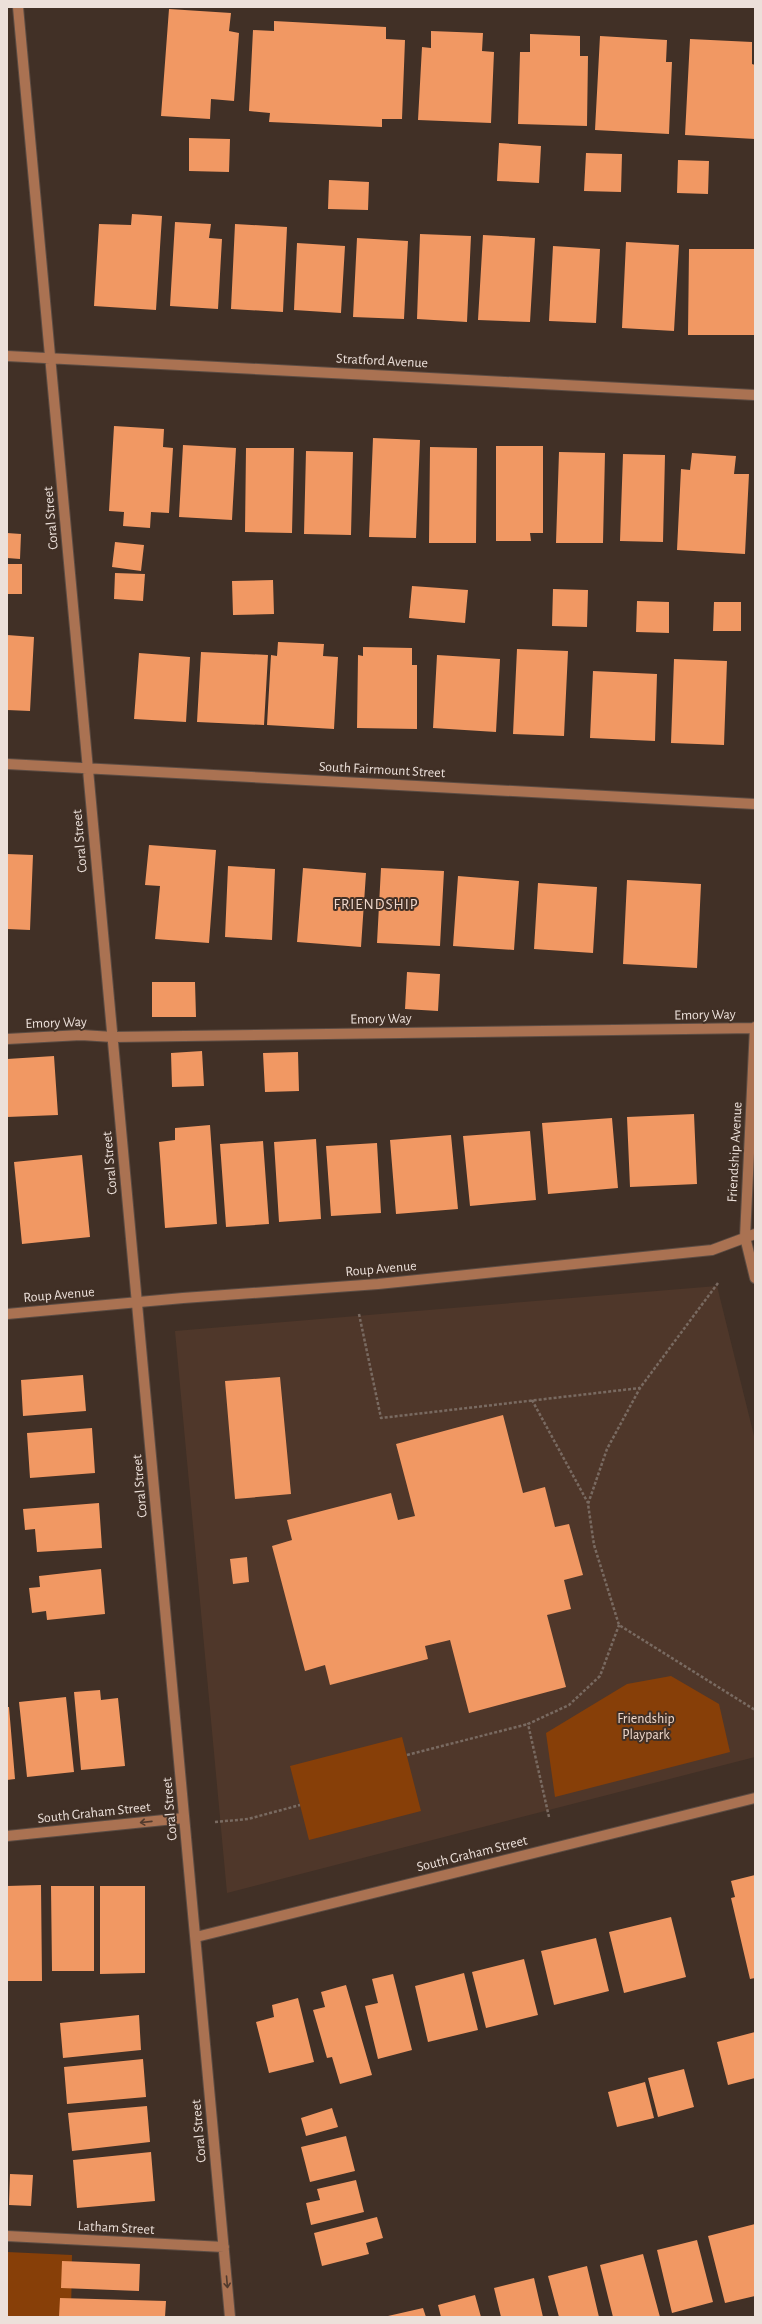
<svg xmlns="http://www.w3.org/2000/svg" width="762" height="2324" font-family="'Alegreya Sans',sans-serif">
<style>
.built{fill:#4f372a}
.green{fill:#873f08}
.building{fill:#f19863}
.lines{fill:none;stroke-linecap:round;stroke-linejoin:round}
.minor-casing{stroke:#5c4c43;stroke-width:12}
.path{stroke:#796a61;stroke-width:2.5;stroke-dasharray:3 2;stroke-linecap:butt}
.minor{stroke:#aa7252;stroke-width:10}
.oneway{stroke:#513a2d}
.labels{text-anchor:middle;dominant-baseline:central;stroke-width:4;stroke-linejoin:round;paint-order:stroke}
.street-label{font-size:14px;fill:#ece0da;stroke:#413026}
.park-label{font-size:14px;fill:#f0d9cc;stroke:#413026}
.neighbourhood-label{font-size:15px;letter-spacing:1px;fill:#efd8cc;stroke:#413026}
</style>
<rect width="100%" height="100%" fill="#413026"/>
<path class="built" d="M 717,1286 L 755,1440 L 755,1757 L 227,1893 L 175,1331 Z"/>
<path class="green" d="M 671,1676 L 719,1704 L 730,1752 L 555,1797 L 546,1733 L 627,1684 Z
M 402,1737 L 421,1811 L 309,1840 L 290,1766 Z
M 7,2252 L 72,2255 L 71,2317 L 7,2317 Z"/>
<path class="building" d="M 169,9 L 231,13 L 229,31 L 239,33 L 234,101 L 211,99 L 210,119 L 161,116 Z
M 274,21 L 386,27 L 386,39 L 405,40 L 402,119 L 382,119 L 382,127 L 269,122 L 270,113 L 249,111 L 253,30 L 274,31 Z
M 431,31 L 483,33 L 482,51 L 494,52 L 491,123 L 418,120 L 422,47 L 431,48 Z
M 530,34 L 580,36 L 580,56 L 588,56 L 587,126 L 518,124 L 520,52 L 530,52 Z
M 600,36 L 667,40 L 666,62 L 672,62 L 669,134 L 595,130 Z
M 690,39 L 752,42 L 752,64 L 755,65 L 755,139 L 685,135 Z
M 189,138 L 230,139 L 229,172 L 189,171 Z
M 499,143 L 541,146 L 539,183 L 497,181 Z
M 586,153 L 622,154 L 621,192 L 584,191 Z
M 678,160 L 709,161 L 708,194 L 677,193 Z
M 329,180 L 369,182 L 368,210 L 328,209 Z
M 132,214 L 162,216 L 156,310 L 94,306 L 99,224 L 131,225 Z
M 175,222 L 211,224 L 209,238 L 222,239 L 218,309 L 170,306 Z
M 235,224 L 287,227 L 283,312 L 231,309 Z
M 420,234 L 471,236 L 467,322 L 417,319 Z
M 483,235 L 535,238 L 530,322 L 478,320 Z
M 357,238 L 408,241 L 404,319 L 353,317 Z
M 626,242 L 679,245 L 674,331 L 622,328 Z
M 297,243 L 345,246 L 341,313 L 294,310 Z
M 553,246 L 600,249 L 596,323 L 549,321 Z
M 689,249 L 755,249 L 755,335 L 688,335 Z
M 114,426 L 164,429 L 163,447 L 173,448 L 169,513 L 151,512 L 150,528 L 123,526 L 124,512 L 109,511 Z
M 373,438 L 420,440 L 416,538 L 369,537 Z
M 183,445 L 236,448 L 232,520 L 179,517 Z
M 496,446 L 543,446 L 543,533 L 530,533 L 531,541 L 496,541 Z
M 430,447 L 477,448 L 476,543 L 429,543 Z
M 246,448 L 294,448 L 292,533 L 245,532 Z
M 306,451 L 353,452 L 351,535 L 304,534 Z
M 559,452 L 605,453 L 603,543 L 556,543 Z
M 692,453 L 736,456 L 734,474 L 749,474 L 745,554 L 677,550 L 681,469 L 690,470 Z
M 623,454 L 665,455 L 663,542 L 620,541 Z
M 7,533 L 21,534 L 20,559 L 7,558 Z
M 115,542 L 144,545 L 141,571 L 112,567 Z
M 7,564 L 22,564 L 22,594 L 7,594 Z
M 115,573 L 145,574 L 143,601 L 114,599 Z
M 273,580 L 274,614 L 233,615 L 232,581 Z
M 412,586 L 468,590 L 465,623 L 409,618 Z
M 553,589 L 588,590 L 587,627 L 552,626 Z
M 637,601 L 669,602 L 669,633 L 636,632 Z
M 714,602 L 741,602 L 741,631 L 713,631 Z
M 7,635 L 34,637 L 30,711 L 7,710 Z
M 278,642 L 324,644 L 323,656 L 338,657 L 334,729 L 267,725 L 271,655 L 277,656 Z
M 363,647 L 412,648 L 412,665 L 417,665 L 417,729 L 357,728 L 358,655 L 363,656 Z
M 517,649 L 568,651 L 564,736 L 513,734 Z
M 201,652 L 268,655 L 264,725 L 197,722 Z
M 139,653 L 190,657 L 186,722 L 134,719 Z
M 437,655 L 500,659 L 496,732 L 433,728 Z
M 674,659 L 727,661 L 724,745 L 671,743 Z
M 593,671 L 657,674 L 655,741 L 590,738 Z
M 149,845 L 216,850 L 209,943 L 155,939 L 160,886 L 145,885 Z
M 7,854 L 33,855 L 30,930 L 7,929 Z
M 228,866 L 275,869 L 272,940 L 225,937 Z
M 303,868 L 366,873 L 361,947 L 297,942 Z
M 381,868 L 444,871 L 440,946 L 377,943 Z
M 458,876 L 519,881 L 514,950 L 453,946 Z
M 627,880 L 701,884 L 697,968 L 623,964 Z
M 538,883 L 597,887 L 593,953 L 534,949 Z
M 407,972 L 440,974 L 438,1011 L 405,1009 Z
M 152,982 L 195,982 L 196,1017 L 152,1017 Z
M 202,1051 L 204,1086 L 172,1087 L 171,1053 Z
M 298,1052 L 299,1091 L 265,1092 L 263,1053 Z
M 54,1056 L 58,1115 L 7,1117 L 7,1059 Z
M 694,1114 L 697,1184 L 630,1187 L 627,1117 Z
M 612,1118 L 618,1188 L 548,1194 L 542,1123 Z
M 210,1125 L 217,1224 L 165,1228 L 159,1142 L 175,1140 L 175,1128 Z
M 530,1131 L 536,1200 L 470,1206 L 463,1136 Z
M 451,1135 L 458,1209 L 396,1214 L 390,1140 Z
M 316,1139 L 321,1219 L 279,1222 L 274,1142 Z
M 263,1141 L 269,1224 L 226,1227 L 220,1144 Z
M 377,1143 L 381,1213 L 331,1216 L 326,1146 Z
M 82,1155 L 90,1237 L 22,1244 L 14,1162 Z
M 83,1375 L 86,1411 L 23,1416 L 21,1380 Z
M 280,1377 L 291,1494 L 235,1499 L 225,1381 Z
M 503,1415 L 523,1493 L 545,1487 L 555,1527 L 569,1524 L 583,1575 L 564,1580 L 571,1609 L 547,1615 L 566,1687 L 469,1713 L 450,1640 L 425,1646 L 428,1659 L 330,1685 L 325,1665 L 305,1671 L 272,1546 L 292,1540 L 287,1520 L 391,1493 L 398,1520 L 415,1516 L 396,1444 Z
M 92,1428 L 95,1473 L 30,1478 L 27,1433 Z
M 99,1503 L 102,1548 L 37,1552 L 35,1529 L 25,1530 L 23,1509 Z
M 247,1557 L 249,1582 L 233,1584 L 230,1559 Z
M 101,1569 L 105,1614 L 47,1620 L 46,1611 L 32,1613 L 29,1588 L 40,1587 L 39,1576 Z
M 100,1690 L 101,1700 L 118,1698 L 125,1766 L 81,1770 L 74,1692 Z
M 66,1697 L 74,1772 L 27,1777 L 19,1702 Z
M 7,1707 L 9,1707 L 15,1779 L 7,1780 Z
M 755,1875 L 755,1978 L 750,1979 L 731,1898 L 735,1897 L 731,1881 Z
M 41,1885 L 42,1981 L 7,1981 L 7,1886 Z
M 51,1886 L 94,1886 L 94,1971 L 52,1971 Z
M 100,1886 L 145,1886 L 145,1973 L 100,1974 Z
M 671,1917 L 686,1977 L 624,1993 L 609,1932 Z
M 596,1938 L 609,1991 L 554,2005 L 541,1951 Z
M 524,1959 L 538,2015 L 486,2028 L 472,1972 Z
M 464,1973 L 478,2030 L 428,2042 L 415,1986 Z
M 393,1974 L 412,2050 L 378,2059 L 365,2006 L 378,2003 L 372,1979 Z
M 346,1985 L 372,2075 L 340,2084 L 332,2057 L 327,2058 L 313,2010 L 325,2007 L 321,1992 Z
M 298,1998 L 314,2062 L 269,2073 L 256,2022 L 274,2017 L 272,2005 Z
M 139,2015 L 141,2050 L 63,2058 L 60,2023 Z
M 755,2032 L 755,2078 L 728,2085 L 717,2042 Z
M 143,2059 L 146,2097 L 67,2104 L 64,2067 Z
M 684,2069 L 694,2107 L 658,2117 L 648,2078 Z
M 645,2082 L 654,2118 L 617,2127 L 608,2092 Z
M 147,2106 L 150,2142 L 72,2151 L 68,2113 Z
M 332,2108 L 338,2127 L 306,2136 L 301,2118 Z
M 346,2136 L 355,2171 L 310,2182 L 301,2147 Z
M 151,2152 L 155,2201 L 77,2208 L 73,2160 Z
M 10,2174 L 33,2175 L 31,2206 L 9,2205 Z
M 356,2180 L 364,2212 L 311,2225 L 306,2203 L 320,2200 L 317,2189 Z
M 377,2217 L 383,2238 L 366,2243 L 369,2254 L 322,2266 L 314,2233 Z
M 755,2224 L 755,2296 L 725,2303 L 708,2236 Z
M 697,2240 L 713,2302 L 672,2313 L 657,2250 Z
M 643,2254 L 660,2317 L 613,2317 L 600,2265 Z
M 62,2261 L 140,2264 L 139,2291 L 61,2288 Z
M 587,2266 L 599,2317 L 559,2317 L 548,2276 Z
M 534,2278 L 543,2317 L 501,2317 L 494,2288 Z
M 475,2295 L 481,2317 L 441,2317 L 438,2305 Z
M 60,2298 L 166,2301 L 165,2317 L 59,2317 Z
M 423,2308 L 426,2317 L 388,2317 L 388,2316 Z"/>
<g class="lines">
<defs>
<path id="minor" d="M 18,7 L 230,2317
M 7,356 L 755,395
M 7,764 L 755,804
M 755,1027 L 745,1237 L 755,1278
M 7,1039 L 81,1035 L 113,1037 L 755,1028
M 7,1314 L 183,1298 L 378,1284 L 712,1250 L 755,1234
M 7,1836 L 184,1818
M 196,1937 L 755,1798
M 7,2236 L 224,2247"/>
</defs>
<use href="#minor" class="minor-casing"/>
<path class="path" d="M 718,1283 L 640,1388 L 607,1449 L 588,1504 L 594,1545 L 619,1625 L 755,1710
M 359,1314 L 381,1418 L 640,1388
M 532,1400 L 588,1503
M 407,1755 L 528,1724
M 549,1817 L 528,1724 L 569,1705 L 600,1676 L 619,1625
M 215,1822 L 248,1819 L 300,1805"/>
<use href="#minor" class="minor"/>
</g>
<defs><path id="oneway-shaft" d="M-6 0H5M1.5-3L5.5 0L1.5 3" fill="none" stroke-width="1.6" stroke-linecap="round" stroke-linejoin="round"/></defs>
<g class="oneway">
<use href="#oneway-shaft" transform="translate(146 1822) rotate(174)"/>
<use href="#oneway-shaft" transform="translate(227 2282) rotate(85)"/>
</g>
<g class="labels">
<g class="street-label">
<text transform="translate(382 361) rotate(3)">Stratford Avenue</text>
<text transform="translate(51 518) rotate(-95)">Coral Street</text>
<text transform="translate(382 770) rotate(3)">South Fairmount Street</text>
<text transform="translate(80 841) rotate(-95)">Coral Street</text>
<text transform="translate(705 1015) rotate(-1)">Emory Way</text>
<text transform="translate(381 1019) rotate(-1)">Emory Way</text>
<text transform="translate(56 1023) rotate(-2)">Emory Way</text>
<text transform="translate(735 1152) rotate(-87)">Friendship Avenue</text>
<text transform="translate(110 1163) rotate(-95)">Coral Street</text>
<text transform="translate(381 1269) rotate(-5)">Roup Avenue</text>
<text transform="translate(59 1295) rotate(-5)">Roup Avenue</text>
<text transform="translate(140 1486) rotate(-95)">Coral Street</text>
<text transform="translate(170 1809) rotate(-95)">Coral Street</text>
<text transform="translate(94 1813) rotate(-6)">South Graham Street</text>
<text transform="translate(472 1854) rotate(-14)">South Graham Street</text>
<text transform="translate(199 2131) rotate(-95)">Coral Street</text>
<text transform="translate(116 2228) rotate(3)">Latham Street</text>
</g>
<g class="park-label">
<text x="646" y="1719">Friendship<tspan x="646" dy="16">Playpark</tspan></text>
</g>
<g class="neighbourhood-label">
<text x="376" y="904">FRIENDSHIP</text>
</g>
</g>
<rect width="762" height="2324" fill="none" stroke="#ece0da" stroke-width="16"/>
</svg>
